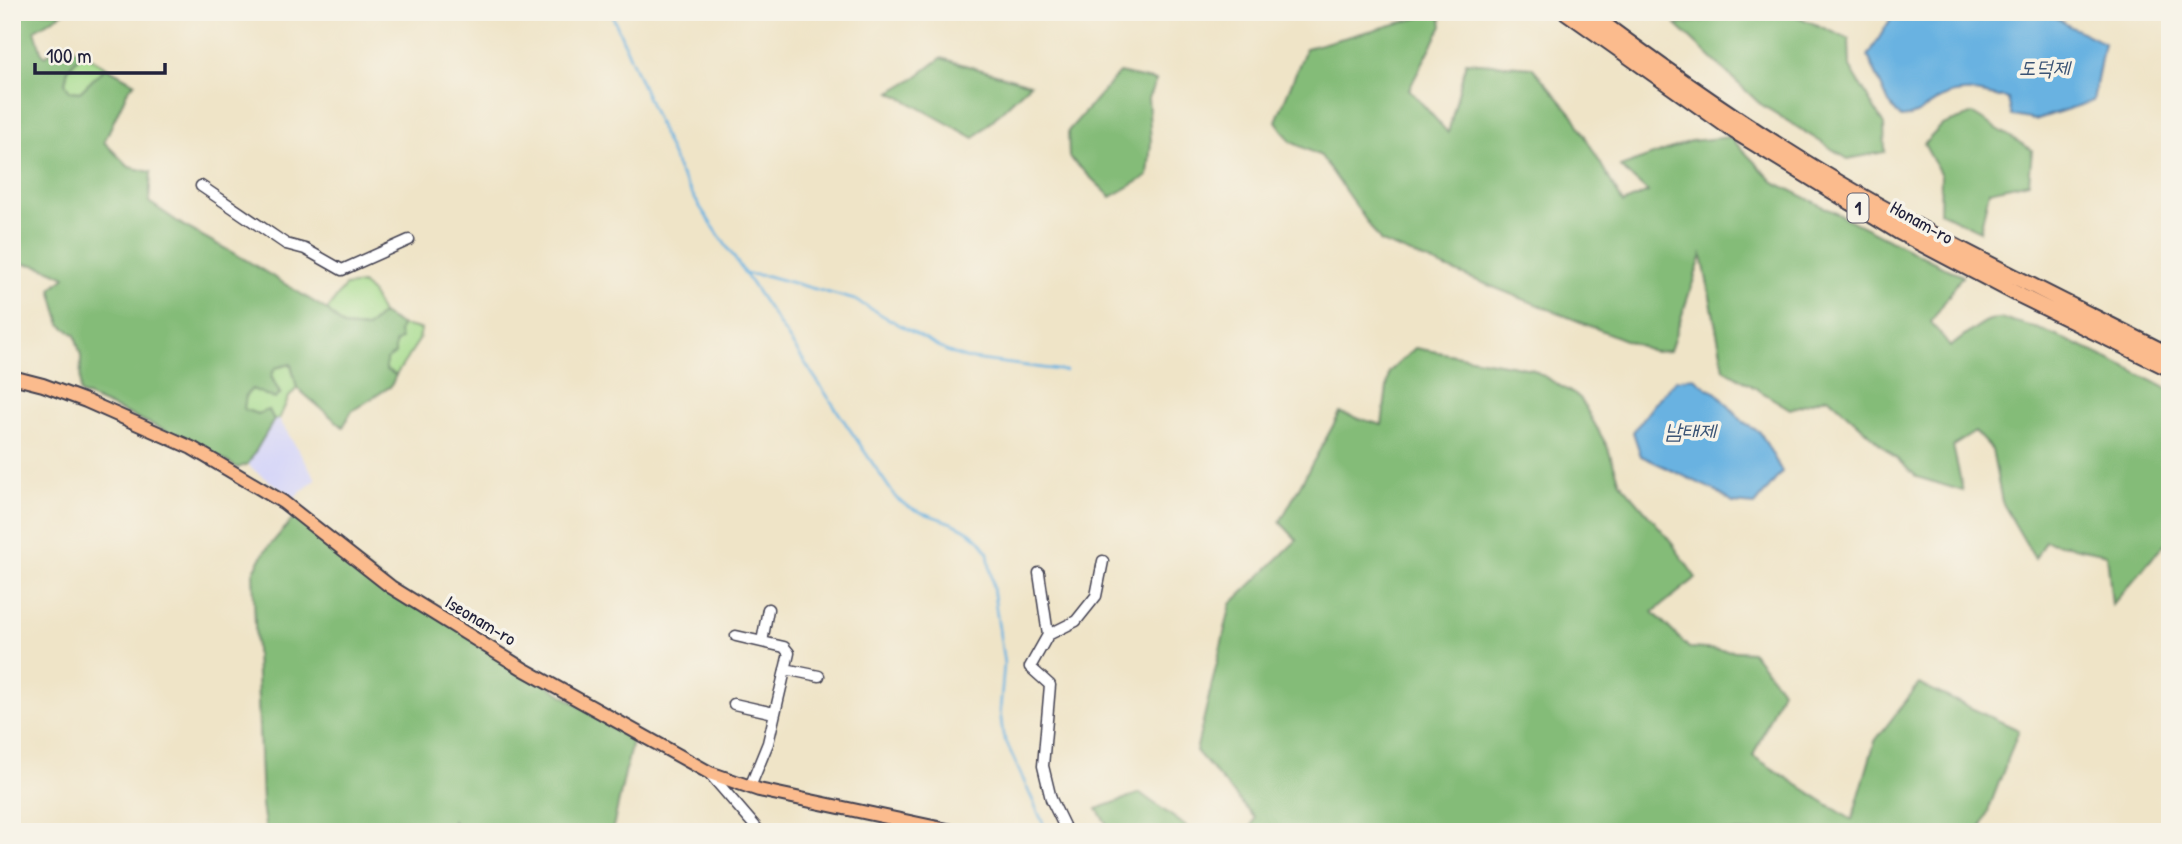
<svg xmlns="http://www.w3.org/2000/svg" width="2182" height="844" font-family="'Patrick Hand','Poor Story',sans-serif">
<style>
.built{fill:#d7d7f8}
.green{fill:#a5dc8d;stroke:#647f64;stroke-width:2}
.forest{fill:#84bc78;stroke:#536f5a;stroke-width:2}
.water{fill:#69b2e1;stroke:#466a8e;stroke-width:2}
.lines{fill:none;stroke-linecap:round;stroke-linejoin:round}
.stream{stroke:#69b2e1;stroke-width:2.5}
.minor-casing{stroke:#413f50;stroke-width:13}
.major-casing{stroke:#413f50;stroke-width:16}
.highway-casing{stroke:#413f50;stroke-width:18}
.minor{stroke:#fff;stroke-width:10}
.major{stroke:#fbbb8d;stroke-width:12}
.highway{stroke:#fbbb8d;stroke-width:14}
.labels{text-anchor:middle;dominant-baseline:central;stroke-width:7;stroke-linejoin:round;paint-order:stroke}
.shield{fill:#f7f3e8;stroke:#62616f;stroke-width:2}
.shield-label{font-size:18px;font-weight:bold;fill:#22223b}
.street-label{font-size:19px;fill:#22223b;stroke:#f7f3e8}
.water-label{font-size:21px;font-style:italic;fill:#3b5475;stroke:#f7f3e8}
</style>
<rect width="100%" height="100%" fill="#f7f3e8"/>
<filter id="ink" filterUnits="userSpaceOnUse"><feTurbulence type="fractalNoise" baseFrequency=".0143" numOctaves="2"/><feDisplacementMap in="SourceGraphic" scale="14" xChannelSelector="R" yChannelSelector="G"/><feConvolveMatrix kernelMatrix="1 2 1 2 8 2 1 2 1" color-interpolation-filters="sRGB"/></filter>
<filter id="wash" filterUnits="userSpaceOnUse"><feTurbulence type="fractalNoise" baseFrequency=".00686" numOctaves="4" result="noise"/><feDisplacementMap in="SourceGraphic" scale="28" xChannelSelector="R" yChannelSelector="G"/><feGaussianBlur stdDeviation="1.57" result="paint"/><feColorMatrix in="noise" values="0 0 0 0 0 0 0 0 0 0 0 0 0 0 0 0 0 1.4 0 .05"/><feComposite in="paint" operator="in"/></filter>
<g filter="url(#wash)">
<rect width="100%" height="100%" fill="#efe4c7"/>
<path class="built" d="M 279,419 L 316,479 L 294,498 L 252,469 L 248,464 L 274,420 Z"/>
<path class="green" d="M 82,53 L 106,67 L 80,92 L 70,91 L 65,83 L 68,69 Z
M 362,284 L 371,292 L 382,314 L 367,328 L 343,326 L 327,310 L 345,286 Z
M 401,325 L 421,329 L 419,340 L 396,375 L 385,370 L 386,360 Z
M 291,364 L 297,388 L 289,397 L 279,419 L 274,420 L 269,410 L 257,414 L 243,409 L 246,395 L 252,389 L 280,393 L 271,376 L 275,368 Z"/>
<path class="forest" d="M 12,12 L 65,12 L 35,30 L 41,51 L 45,56 L 65,43 L 82,53 L 68,69 L 65,83 L 70,91 L 80,92 L 106,67 L 135,83 L 128,90 L 104,142 L 129,167 L 151,172 L 149,202 L 184,226 L 246,260 L 327,310 L 343,326 L 367,328 L 382,314 L 401,325 L 399,332 L 401,339 L 395,344 L 395,354 L 386,360 L 386,370 L 396,375 L 391,386 L 352,411 L 343,427 L 297,388 L 291,364 L 275,368 L 271,376 L 280,394 L 275,399 L 252,389 L 246,395 L 244,409 L 257,414 L 269,410 L 274,420 L 248,464 L 238,468 L 194,443 L 80,393 L 81,356 L 75,335 L 61,325 L 51,289 L 65,277 C 48,269 31,260 12,266 Z
M 1440,12 L 1442,26 L 1409,89 L 1448,133 L 1466,62 L 1532,67 L 1573,115 L 1623,203 L 1648,192 L 1620,167 L 1691,141 L 1730,137 L 1774,182 L 1962,276 L 1931,322 L 1950,347 C 1960,340 1979,323 1990,320 C 2019,311 2139,374 2170,390 L 2170,544 L 2167,541 L 2112,605 L 2107,554 L 2045,541 L 2035,559 L 2002,502 L 1992,450 L 1975,432 L 1953,446 L 1963,491 L 1917,477 L 1828,397 L 1790,409 L 1724,369 L 1702,255 L 1670,351 L 1655,352 L 1381,242 L 1321,156 L 1291,142 L 1276,121 L 1306,48 Z
M 1713,12 L 1787,12 L 1849,39 L 1850,67 L 1884,125 L 1885,152 L 1848,159 L 1759,103 L 1676,25 L 1718,18 Z
M 941,58 L 1030,84 L 974,138 L 891,92 L 916,77 Z
M 1119,73 L 1156,81 L 1148,98 L 1151,142 L 1148,176 L 1111,197 L 1069,157 L 1068,131 Z
M 1973,114 L 2032,150 L 2029,182 L 1989,191 L 1980,231 L 1940,212 L 1941,175 L 1924,144 L 1942,125 Z
M 1415,348 L 1532,369 L 1580,398 L 1607,446 L 1620,482 L 1667,536 L 1696,578 L 1653,612 L 1689,648 L 1752,652 L 1782,690 L 1753,756 L 1852,820 L 1875,741 L 1919,684 L 2019,730 L 1980,832 L 1249,832 L 1255,818 L 1196,751 L 1231,604 L 1297,540 L 1280,522 L 1340,413 L 1382,425 L 1389,372 Z
M 297,514 L 391,587 L 525,670 L 632,741 L 612,832 L 460,832 L 453,821 L 452,832 L 266,832 L 262,805 L 253,573 L 265,551 Z
M 1140,793 L 1194,832 L 1112,832 L 1097,809 Z"/>
<path class="water" d="M 1895,12 L 2049,13 L 2071,27 L 2104,43 L 2093,101 L 2035,120 L 2012,116 L 2008,99 C 1985,94 1963,86 1941,98 C 1927,106 1917,117 1901,118 L 1889,103 L 1868,56 Z
M 1693,377 L 1707,388 L 1717,393 L 1745,424 L 1760,432 L 1782,472 L 1755,505 L 1733,503 L 1714,490 L 1641,456 L 1633,432 L 1656,402 L 1676,380 Z"/>
<g class="lines">
<path class="stream" d="M 611,12 L 679,172 L 700,207 L 896,498 C 919,518 955,517 978,539 C 982,542 985,548 988,553 L 1004,664 L 1000,711 L 1003,735 L 1047,832
M 745,274 L 768,276 L 855,300 L 946,351 L 965,358 L 1066,371"/>
</g>
</g>
<g filter="url(#ink)">
<g class="lines">
<defs>
<path id="minor" d="M 201,186 L 286,244 L 305,249 L 342,270 L 409,240
M 1039,573 L 1048,635
M 736,636 L 784,647 L 789,653 L 768,743 L 750,787
M 762,642 L 768,609
M 785,669 L 819,676
M 734,704 L 774,713
M 710,774 L 760,832
M 1067,832 L 1051,799 L 1043,766 L 1050,685 L 1030,667 L 1048,635 L 1076,621 L 1096,596 L 1103,561"/>
<path id="major" d="M 12,377 L 43,385 L 86,401 L 192,448 L 283,502 L 391,587 L 525,670 L 710,773 L 759,790 L 957,832"/>
<path id="highway" d="M 1566,12 L 1734,131 L 1899,232 L 2021,296 L 2170,369
M 1588,12 C 1690,89 1796,162 1909,222 C 1995,268 2083,311 2170,355"/>
</defs>
<use href="#minor" class="minor-casing"/>
<use href="#major" class="major-casing"/>
<use href="#highway" class="highway-casing"/>
<use href="#minor" class="minor"/>
<use href="#major" class="major"/>
<use href="#highway" class="highway"/>
</g>
</g>
<g class="labels">
<rect class="shield" x="1847.5" y="193.5" width="21" height="29" rx="5"/>
<g class="shield-label">
<text x="1858" y="208">1</text>
</g>
<g class="street-label">
<text transform="translate(1922 222) rotate(29)">Honam-ro</text>
<text transform="translate(481 620) rotate(31)">Iseonam-ro</text>
</g>
<g class="water-label">
<text x="2044" y="67">도덕제</text>
<text x="1690" y="430">남태제</text>
</g>
</g>
<rect width="2182" height="844" fill="none" stroke="#f7f3e8" stroke-width="42"/>
<path d="M35 63v10h130v-10" fill="none" stroke="#22223b" stroke-width="3.5"/>
<text x="46" y="63" font-size="21" fill="#22223b" stroke="#f7f3e8" stroke-width="5" paint-order="stroke">100 m</text>
</svg>
